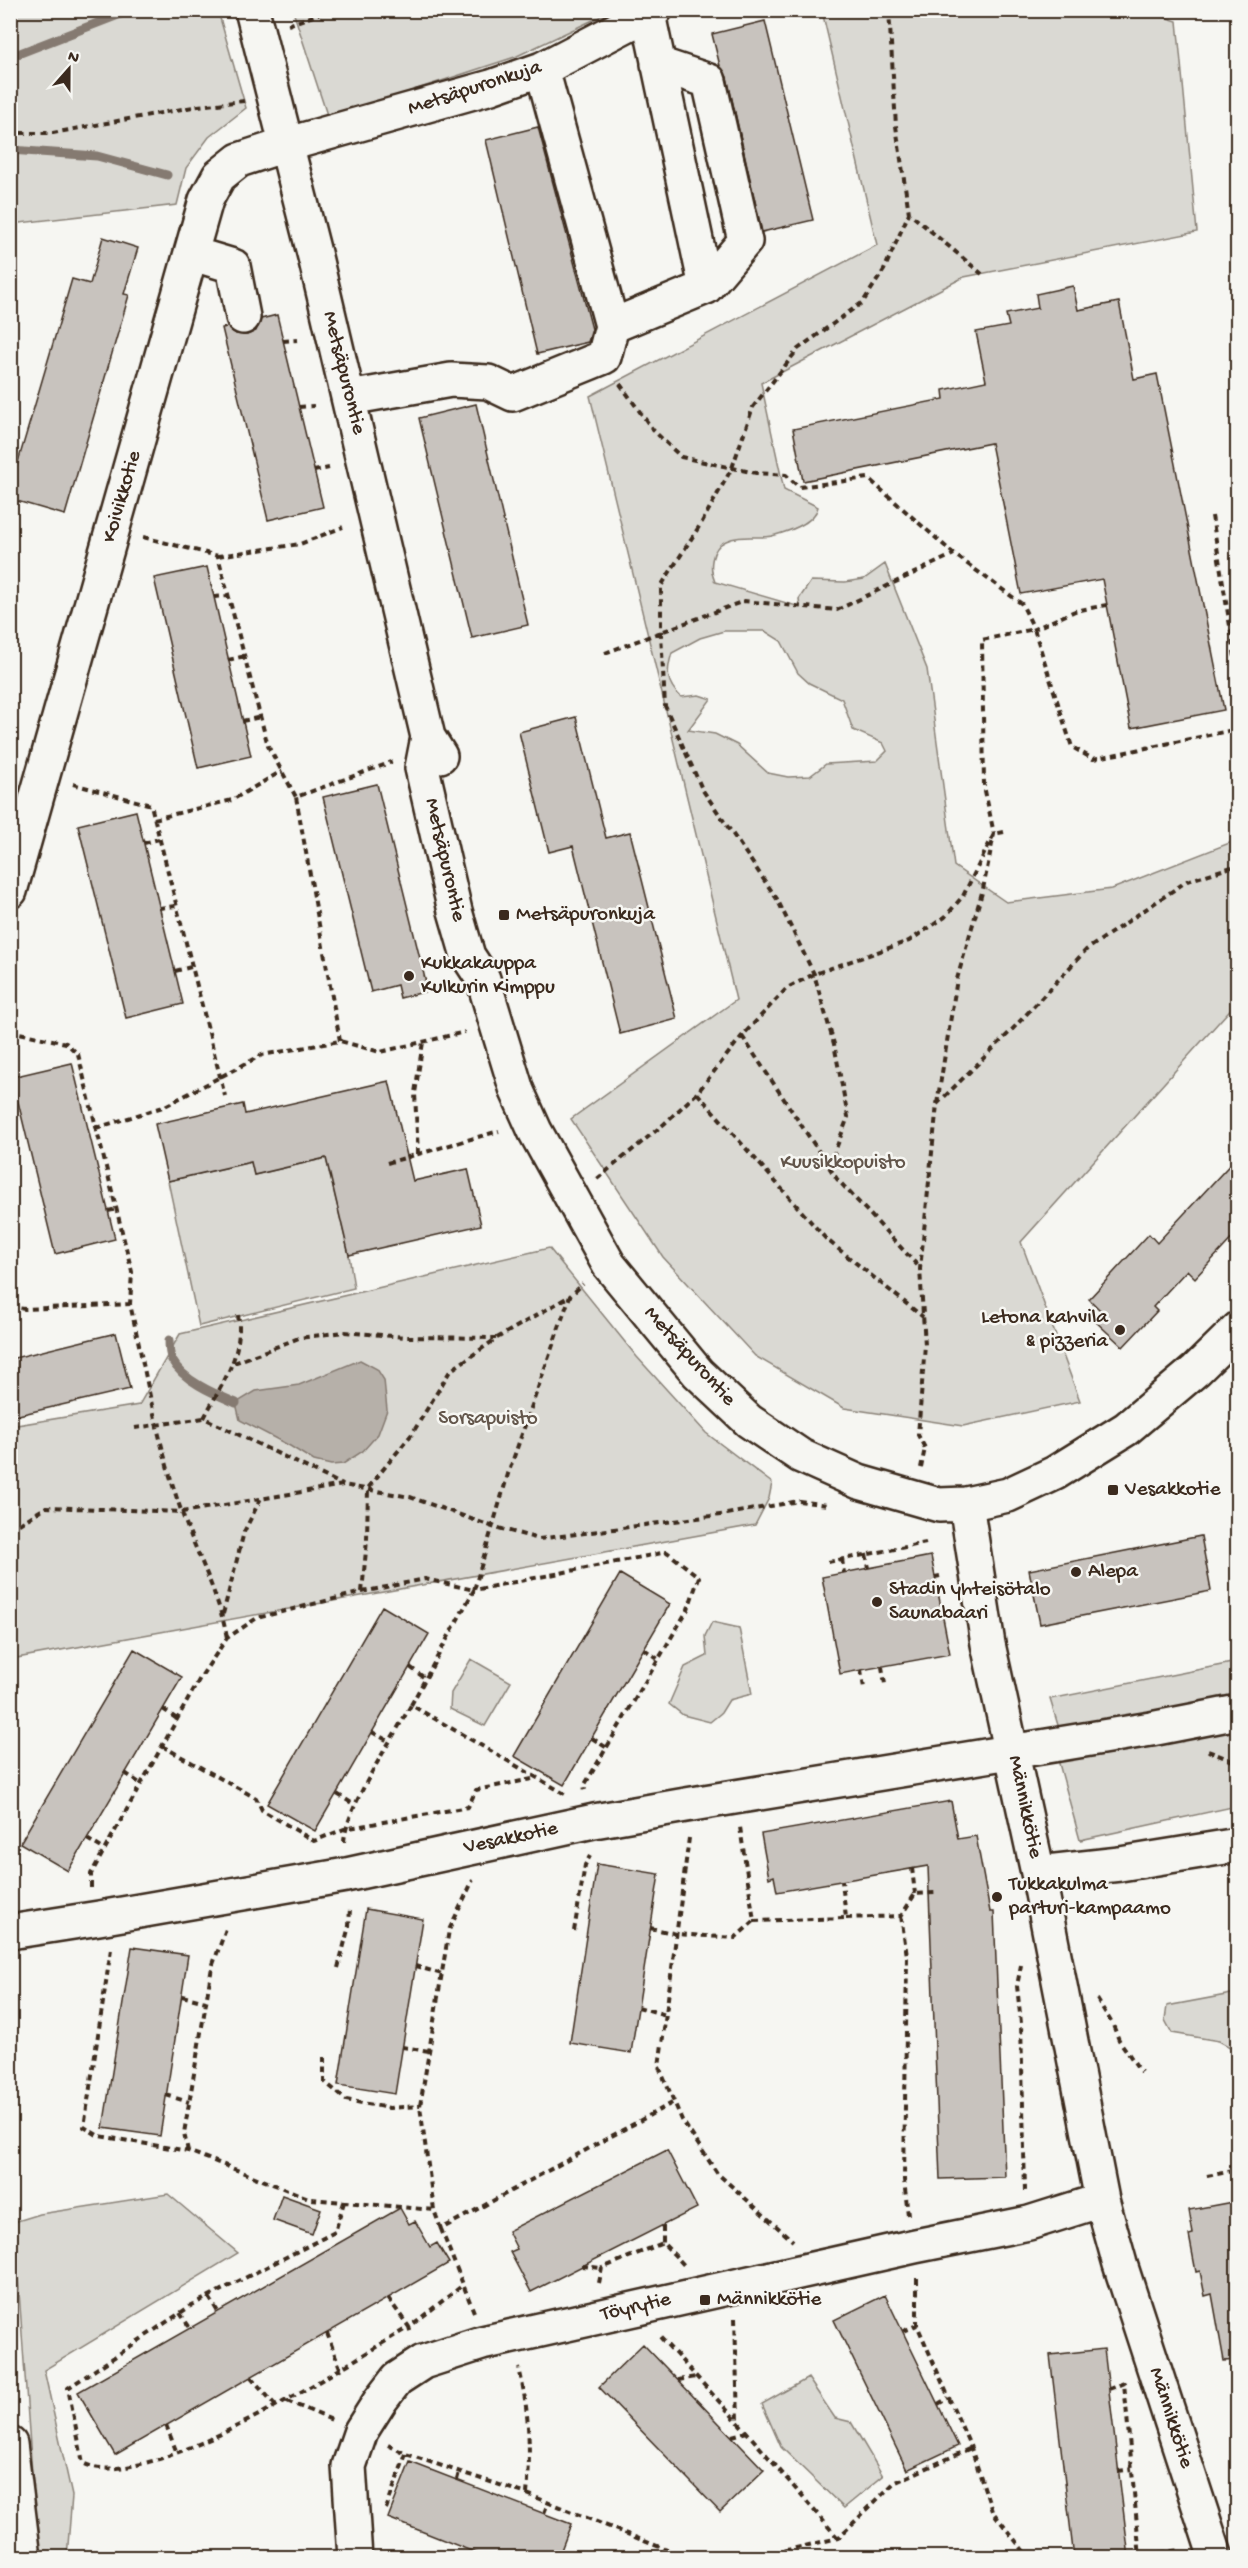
<svg xmlns="http://www.w3.org/2000/svg" width="1248" height="2568" font-family="'Gochi Hand',sans-serif">
<style>
.green{fill:#dad9d3;stroke:#8a8278;stroke-width:1.5;fill-rule:evenodd}
.water{fill:#b6b0a9;stroke:#857a71;stroke-width:1.5}
.lines{fill:none;stroke-linecap:round;stroke-linejoin:round}
.stream{stroke:#857a71;stroke-width:9}
.building{fill:#c8c3be;stroke:#3b2a1e;stroke-width:1.5}
.minor-casing{stroke:#3b2a1e;stroke-width:38}
.path{stroke:#3b2a1e;stroke-width:4;stroke-dasharray:6 4.5;stroke-linecap:butt}
.minor{stroke:#f6f6f2;stroke-width:33}
.poi-dot{fill:#3b2a1e;stroke:#f6f6f2;stroke-width:2}
.labels{text-anchor:middle;dominant-baseline:central;stroke-width:5;stroke-linejoin:round;paint-order:stroke}
.street-label{font-size:21px;fill:#3b2a1e;stroke:#f6f6f2}
.poi-label{font-size:21px;fill:#3b2a1e;stroke:#f6f6f2;text-anchor:start}
.park-label{font-size:21px;fill:#63564b;stroke:#f6f6f2}
</style>
<rect width="100%" height="100%" fill="#f6f6f2"/>
<filter id="ink" filterUnits="userSpaceOnUse"><feTurbulence type="fractalNoise" baseFrequency=".0167" numOctaves="2"/><feDisplacementMap in="SourceGraphic" scale="12" xChannelSelector="R" yChannelSelector="G"/><feConvolveMatrix kernelMatrix="1 2 1 2 8 2 1 2 1" color-interpolation-filters="sRGB"/></filter>
<g filter="url(#ink)">
<path class="green" d="M 10,11 L 218,11 L 246,108 L 209,137 L 186,168 L 177,205 L 11,224 Z
M 293,11 L 612,11 L 515,57 L 328,118 Z
M 1145,11 L 1177,21 L 1197,232 L 964,277 L 761,383 L 784,490 L 818,507 C 814,524 787,532 772,536 C 757,539 740,534 726,541 C 710,548 709,569 715,582 L 800,607 L 799,599 L 811,581 L 845,582 L 864,579 L 885,564 L 927,669 L 954,866 L 1006,902 L 1112,889 L 1237,840 L 1237,1002 L 1021,1242 L 1080,1401 L 963,1426 L 844,1408 L 755,1356 L 663,1257 L 571,1119 L 736,1000 L 590,396 L 877,245 L 822,11 ZM 724,631 L 765,631 L 781,641 L 798,673 L 809,683 L 842,699 L 853,730 L 883,743 L 887,751 L 877,761 L 826,764 L 810,776 L 788,777 L 768,773 L 737,745 L 715,734 L 688,730 L 711,699 L 699,695 L 681,697 C 666,683 666,672 672,653 L 700,638 Z
M 326,1158 L 349,1255 L 354,1288 L 199,1326 L 168,1181 L 251,1162 L 254,1175 Z
M 549,1248 L 637,1357 L 706,1433 L 772,1483 L 769,1498 L 755,1525 L 11,1659 L 11,1426 L 139,1405 L 180,1334 Z
M 712,1622 L 739,1628 L 752,1694 L 729,1700 L 721,1713 L 710,1722 L 683,1715 L 669,1704 L 685,1667 L 707,1656 L 705,1636 Z
M 471,1659 L 511,1682 L 485,1726 L 450,1709 L 451,1693 Z
M 1237,1662 L 1237,1702 L 1061,1735 L 1050,1699 Z
M 1237,1718 L 1237,1806 L 1080,1840 L 1057,1756 Z
M 1237,1993 L 1237,2051 L 1219,2041 L 1172,2033 L 1165,2020 L 1167,2006 Z
M 168,2194 L 238,2253 L 44,2370 L 72,2496 L 67,2557 L 38,2557 L 14,2222 L 40,2214 Z
M 808,2378 L 835,2418 L 851,2422 L 883,2476 L 844,2508 L 781,2447 L 762,2404 Z"/>
<path class="water" d="M 360,1360 L 377,1369 L 384,1380 L 387,1410 L 378,1434 L 363,1451 L 343,1464 L 331,1465 L 314,1461 L 290,1446 L 240,1420 L 236,1403 L 256,1391 L 299,1385 Z"/>
<g class="lines">
<path class="stream" d="M 10,57 L 131,10
M 10,150 L 97,156 L 167,175
M 169,1340 C 169,1346 169,1354 172,1360 C 183,1381 215,1394 236,1403"/>
</g>
<path class="building" d="M 765,21 L 813,220 L 762,232 L 727,77 L 720,66 L 712,34 Z
M 538,127 L 592,329 L 588,342 L 537,354 L 486,140 Z
M 103,237 L 138,248 L 124,294 L 129,295 L 65,515 L 10,499 L 10,489 L 72,279 L 90,284 Z
M 1073,286 L 1078,310 L 1119,302 L 1134,379 L 1157,374 L 1224,710 L 1131,728 L 1102,579 L 1021,594 L 991,443 L 803,481 L 793,429 L 944,399 L 943,390 L 986,381 L 976,332 L 1009,326 L 1006,314 L 1038,308 L 1036,294 Z
M 277,315 L 323,507 L 268,520 L 222,328 L 227,327 L 236,334 L 247,335 L 256,331 L 261,319 Z
M 476,404 L 528,625 L 472,638 L 419,418 Z
M 207,567 L 251,756 L 198,768 L 154,578 Z
M 576,717 L 606,838 L 630,832 L 677,1019 L 620,1034 L 573,846 L 549,852 L 519,732 Z
M 377,784 L 428,991 L 400,998 L 397,985 L 371,992 L 323,797 Z
M 136,811 L 183,1004 L 126,1018 L 78,825 Z
M 72,1063 L 115,1239 L 55,1254 L 12,1077 Z
M 389,1081 L 413,1181 L 468,1169 L 481,1225 L 349,1255 L 326,1158 L 254,1175 L 251,1162 L 168,1181 L 155,1124 L 243,1104 L 245,1114 Z
M 1238,1156 L 1238,1232 L 1195,1278 L 1187,1270 L 1153,1307 L 1157,1311 L 1123,1347 L 1094,1320 L 1101,1311 L 1089,1299 L 1149,1234 L 1157,1243 Z
M 116,1333 L 130,1389 L 10,1417 L 10,1359 Z
M 1201,1536 L 1211,1591 L 1040,1624 L 1029,1570 Z
M 931,1556 L 950,1654 L 840,1674 L 822,1577 Z
M 620,1574 L 670,1604 L 564,1785 L 514,1756 Z
M 382,1606 L 429,1634 L 315,1831 L 267,1804 Z
M 134,1649 L 182,1677 L 68,1871 L 20,1843 Z
M 951,1801 L 958,1839 L 976,1836 L 990,1912 L 994,1912 L 1005,2177 L 940,2179 L 928,1866 L 777,1892 L 774,1876 L 769,1878 L 761,1834 Z
M 597,1864 L 659,1874 L 631,2053 L 570,2043 Z
M 366,1909 L 423,1919 L 395,2094 L 338,2085 Z
M 132,1947 L 188,1955 L 160,2136 L 103,2128 Z
M 667,2150 L 697,2208 L 531,2292 L 510,2252 L 517,2249 L 508,2231 Z
M 282,2195 L 321,2209 L 312,2234 L 273,2220 Z
M 1238,2201 L 1238,2360 L 1224,2361 L 1212,2294 L 1205,2296 L 1200,2271 L 1196,2272 L 1189,2235 L 1193,2234 L 1189,2210 Z
M 400,2208 L 409,2224 L 415,2221 L 430,2247 L 437,2243 L 449,2263 L 115,2455 L 78,2392 Z
M 885,2295 L 958,2446 L 907,2470 L 834,2320 Z
M 643,2344 L 764,2470 L 720,2512 L 599,2387 Z
M 1104,2349 L 1129,2558 L 1074,2558 L 1050,2355 Z
M 410,2462 L 571,2524 L 558,2558 L 489,2558 L 388,2518 Z"/>
<g class="lines">
<defs>
<path id="minor" d="M 252,10 L 316,261 L 428,737 L 440,756
M 658,64 L 709,81 L 745,241 L 706,287
M 193,254 L 233,266 L 243,317
M 612,326 L 706,287 L 648,14
M 349,398 L 451,380 L 488,382 L 513,394 L 604,357 L 612,326 L 542,69
M 428,737 L 422,768 L 455,911 L 468,956 L 483,979 L 517,1091 L 535,1131 L 609,1265 L 698,1373 L 749,1421 L 801,1456 L 859,1482 L 939,1505 L 966,1504 L 1008,1495 L 1055,1473 L 1126,1429 L 1196,1370 L 1238,1329
M 10,891 L 206,200 L 219,176 L 239,160 L 285,145 L 491,87 L 542,69 L 655,10
M 966,1504 L 988,1644 L 1038,1873 L 1102,2200 L 1120,2264 L 1216,2558
M 1038,1873 L 1120,1864 L 1238,1845
M 10,1932 L 99,1918 L 346,1875 L 594,1821 L 686,1805 L 1151,1729 L 1238,1712
M 10,2444 L 24,2558
M 355,2558 L 349,2466 L 361,2431 L 380,2401 L 397,2379 L 423,2362 L 482,2343 L 915,2246 L 1029,2223 L 1102,2200"/>
</defs>
<use href="#minor" class="minor-casing"/>
<path class="path" d="M 889,10 L 896,126 L 909,213 L 982,274
M 288,25 L 330,10
M 10,133 L 53,133 L 198,106 L 244,101
M 283,341 L 298,340
M 620,384 L 653,430 L 681,457 L 756,473 L 786,475 L 799,487 L 868,478 L 954,554 L 1022,604 L 1034,629 L 1075,611 L 1107,605
M 299,407 L 314,406
M 314,471 L 329,468
M 1212,516 L 1238,675
M 143,537 L 218,556 L 268,746 L 296,797
M 218,556 L 300,544 L 343,527
M 214,597 L 229,596
M 605,653 L 744,601 L 837,610 L 954,554
M 228,660 L 245,656
M 242,721 L 261,717
M 73,784 L 151,805 L 225,1096
M 154,819 L 232,800 L 282,771
M 144,843 L 159,839
M 159,908 L 176,906
M 175,971 L 191,967
M 10,1031 L 66,1043 L 78,1054 L 132,1272 L 130,1304
M 742,1036 L 837,1179 L 920,1268
M 340,1041 L 296,797 L 392,762
M 697,1093 L 826,1239 L 923,1317
M 937,1104 L 1009,1033 L 1086,950 L 1187,881 L 1238,865
M 96,1128 L 163,1107 L 262,1055 L 340,1041 L 380,1052 L 465,1032
M 418,1154 L 415,1093 L 423,1042
M 387,1163 L 499,1131
M 829,1167 L 848,1117 L 834,1044 L 814,974 L 777,899 L 702,789 L 665,706 L 661,634 L 661,586 L 702,522 L 732,468 L 753,407 L 798,349 L 863,302 L 884,270 L 909,213
M 597,1179 L 664,1124 L 697,1093 L 742,1036 L 787,988 L 814,974 L 909,941 L 945,917 L 963,896 L 994,834 L 1004,832
M 108,1211 L 117,1209
M 10,1307 L 25,1309 L 130,1304 C 146,1374 158,1446 182,1513 C 197,1555 219,1594 227,1638
M 234,1363 L 299,1338 L 343,1332 L 406,1337 L 496,1338
M 204,1418 C 222,1383 244,1355 238,1315
M 135,1428 L 204,1418 L 343,1485
M 921,1468 L 925,1448 L 918,1435 L 925,1345 L 920,1269 L 937,1104 L 957,979 L 983,889 L 994,834 L 984,786 L 982,640 L 1034,629 L 1072,747 L 1093,759 L 1238,729
M 10,1530 L 46,1507 L 182,1512 L 343,1485 L 410,1497 L 491,1526 L 539,1539 L 727,1514 L 799,1501 L 827,1505
M 866,1554 L 869,1568
M 842,1559 L 844,1573
M 828,1562 L 926,1543
M 935,1577 L 940,1576
M 362,1592 L 367,1540 L 368,1488 L 412,1434 L 450,1371 L 497,1338 L 570,1296
M 223,1614 L 244,1532 L 261,1498
M 644,1649 L 658,1659
M 410,1667 L 426,1679
M 882,1667 L 885,1684
M 861,1670 L 864,1688
M 411,1705 L 474,1590 L 667,1552 L 699,1577 L 688,1609 L 584,1786 L 585,1790
M 163,1709 L 177,1719
M 372,1732 L 390,1742
M 592,1738 L 607,1748
M 162,1746 L 256,1798 L 262,1810 L 314,1841 L 344,1829 L 468,1807 L 476,1790 L 537,1778
M 1208,1751 L 1238,1763
M 125,1773 L 141,1784
M 337,1794 L 355,1805
M 689,1838 L 659,2067 L 682,2120 L 717,2173 L 793,2241
M 87,1839 L 105,1850
M 344,1842 C 346,1807 393,1738 411,1705 L 565,1794
M 912,1868 L 915,1894
M 91,1888 L 91,1874 L 200,1678 L 227,1638 L 257,1618 L 362,1592 L 425,1579 L 474,1590 L 508,1474 L 570,1296 L 583,1284
M 901,1916 L 907,1956 L 904,2180 L 908,2215
M 846,1918 L 901,1916 L 915,1894 L 935,1893
M 754,1921 L 846,1918 L 842,1881
M 650,1928 L 677,1934 L 735,1938 L 754,1921 L 740,1827
M 574,1931 L 585,1865 L 590,1856
M 111,1949 L 84,2127 L 99,2136 L 188,2151 L 311,2199 L 434,2210
M 1021,1965 L 1017,1986 L 1021,2023 L 1025,2191
M 415,1966 L 442,1974
M 338,1968 L 349,1926 L 350,1908
M 182,1996 L 206,2002
M 1097,1999 L 1113,2025 L 1119,2040 L 1141,2072
M 638,2007 L 666,2015
M 402,2047 L 429,2051
M 324,2057 L 324,2081 L 346,2100 L 389,2108 L 420,2106
M 166,2095 L 189,2102
M 188,2151 L 184,2133 L 212,1967 L 226,1929
M 1207,2176 L 1238,2170
M 344,2202 L 335,2232 L 192,2305 L 68,2388 L 83,2463 C 146,2497 350,2362 409,2327 L 411,2334
M 663,2226 L 663,2243
M 441,2229 L 434,2210 L 420,2106 L 449,1930 L 473,1880
M 582,2266 L 602,2268
M 917,2278 L 917,2325 L 971,2448 L 992,2511 L 1029,2558
M 599,2283 L 602,2268 L 663,2243 L 684,2265
M 209,2297 L 218,2312
M 388,2298 L 409,2327 L 463,2285
M 474,2312 L 441,2229 L 674,2102
M 180,2313 L 190,2328
M 735,2318 L 738,2421
M 903,2331 L 917,2325
M 327,2333 L 340,2368
M 660,2337 L 738,2422 L 838,2538
M 251,2377 L 276,2406
M 678,2380 L 696,2377
M 1109,2389 L 1124,2383 L 1140,2558
M 287,2401 L 332,2420
M 938,2404 L 948,2398
M 166,2425 L 177,2453
M 732,2436 L 747,2432
M 388,2445 L 406,2454 L 527,2494 C 531,2450 529,2411 519,2368
M 1118,2471 L 1132,2469
M 457,2480 L 459,2472
M 527,2494 L 687,2558
M 386,2509 L 406,2454
M 544,2513 L 548,2503
M 1129,2557 L 1180,2550
M 754,2558 L 838,2538 L 894,2483 L 971,2448"/>
<use href="#minor" class="minor"/>
</g>
</g>
<g class="poi-dot">
<rect x="498" y="909" width="12" height="12" rx="3"/>
<circle cx="409" cy="976" r="6"/>
<circle cx="1120" cy="1330" r="6"/>
<rect x="1107" y="1484" width="12" height="12" rx="3"/>
<circle cx="1076" cy="1572" r="6"/>
<circle cx="877" cy="1602" r="6"/>
<circle cx="997" cy="1897" r="6"/>
<rect x="699" y="2294" width="12" height="12" rx="3"/>
</g>
<g class="labels">
<g class="street-label">
<text transform="translate(475 89) rotate(-18)">Metsäpuronkuja</text>
<text transform="translate(343 373) rotate(76)">Metsäpurontie</text>
<text transform="translate(123 497) rotate(-74)">Koivikkotie</text>
<text transform="translate(444 860) rotate(77)">Metsäpurontie</text>
<text transform="translate(689 1357) rotate(48)">Metsäpurontie</text>
<text transform="translate(1024 1807) rotate(78)">Männikkötie</text>
<text transform="translate(511 1839) rotate(-12)">Vesakkotie</text>
<text transform="translate(636 2308) rotate(-13)">Töyrytie</text>
<text transform="translate(1170 2418) rotate(72)">Männikkötie</text>
</g>
<g class="poi-label">
<text x="516" y="915">Metsäpuronkuja</text>
<text x="421" y="964">Kukkakauppa<tspan x="421" dy="24">Kulkurin Kimppu</tspan></text>
<text x="1108" y="1318" text-anchor="end">Letona kahvila<tspan x="1108" dy="24">&amp; pizzeria</tspan></text>
<text x="1125" y="1490">Vesakkotie</text>
<text x="1088" y="1572">Alepa</text>
<text x="889" y="1590">Stadin yhteisötalo<tspan x="889" dy="24">Saunabaari</tspan></text>
<text x="1009" y="1885">Tukkakulma<tspan x="1009" dy="24">parturi-kampaamo</tspan></text>
<text x="717" y="2300">Männikkötie</text>
</g>
<g class="park-label">
<text x="843" y="1163">Kuusikkopuisto</text>
<text x="488" y="1419">Sorsapuisto</text>
</g>
</g>
<rect width="1248" height="2568" fill="none" stroke="#f6f6f2" stroke-width="36"/>
<rect x="18" y="18" width="1212" height="2532" fill="none" stroke="#3b2a1e" stroke-width="2" filter="url(#ink)"/>
<g transform="translate(69 69) rotate(21)" stroke="#f6f6f2" stroke-width="4.5" paint-order="stroke">
<path d="M0-4.5L10 22L0 15L-10 22Z" fill="#3b2a1e"/>
<text y="-9" font-size="16" font-weight="bold" text-anchor="middle" fill="#3b2a1e">N</text>
</g>
</svg>
